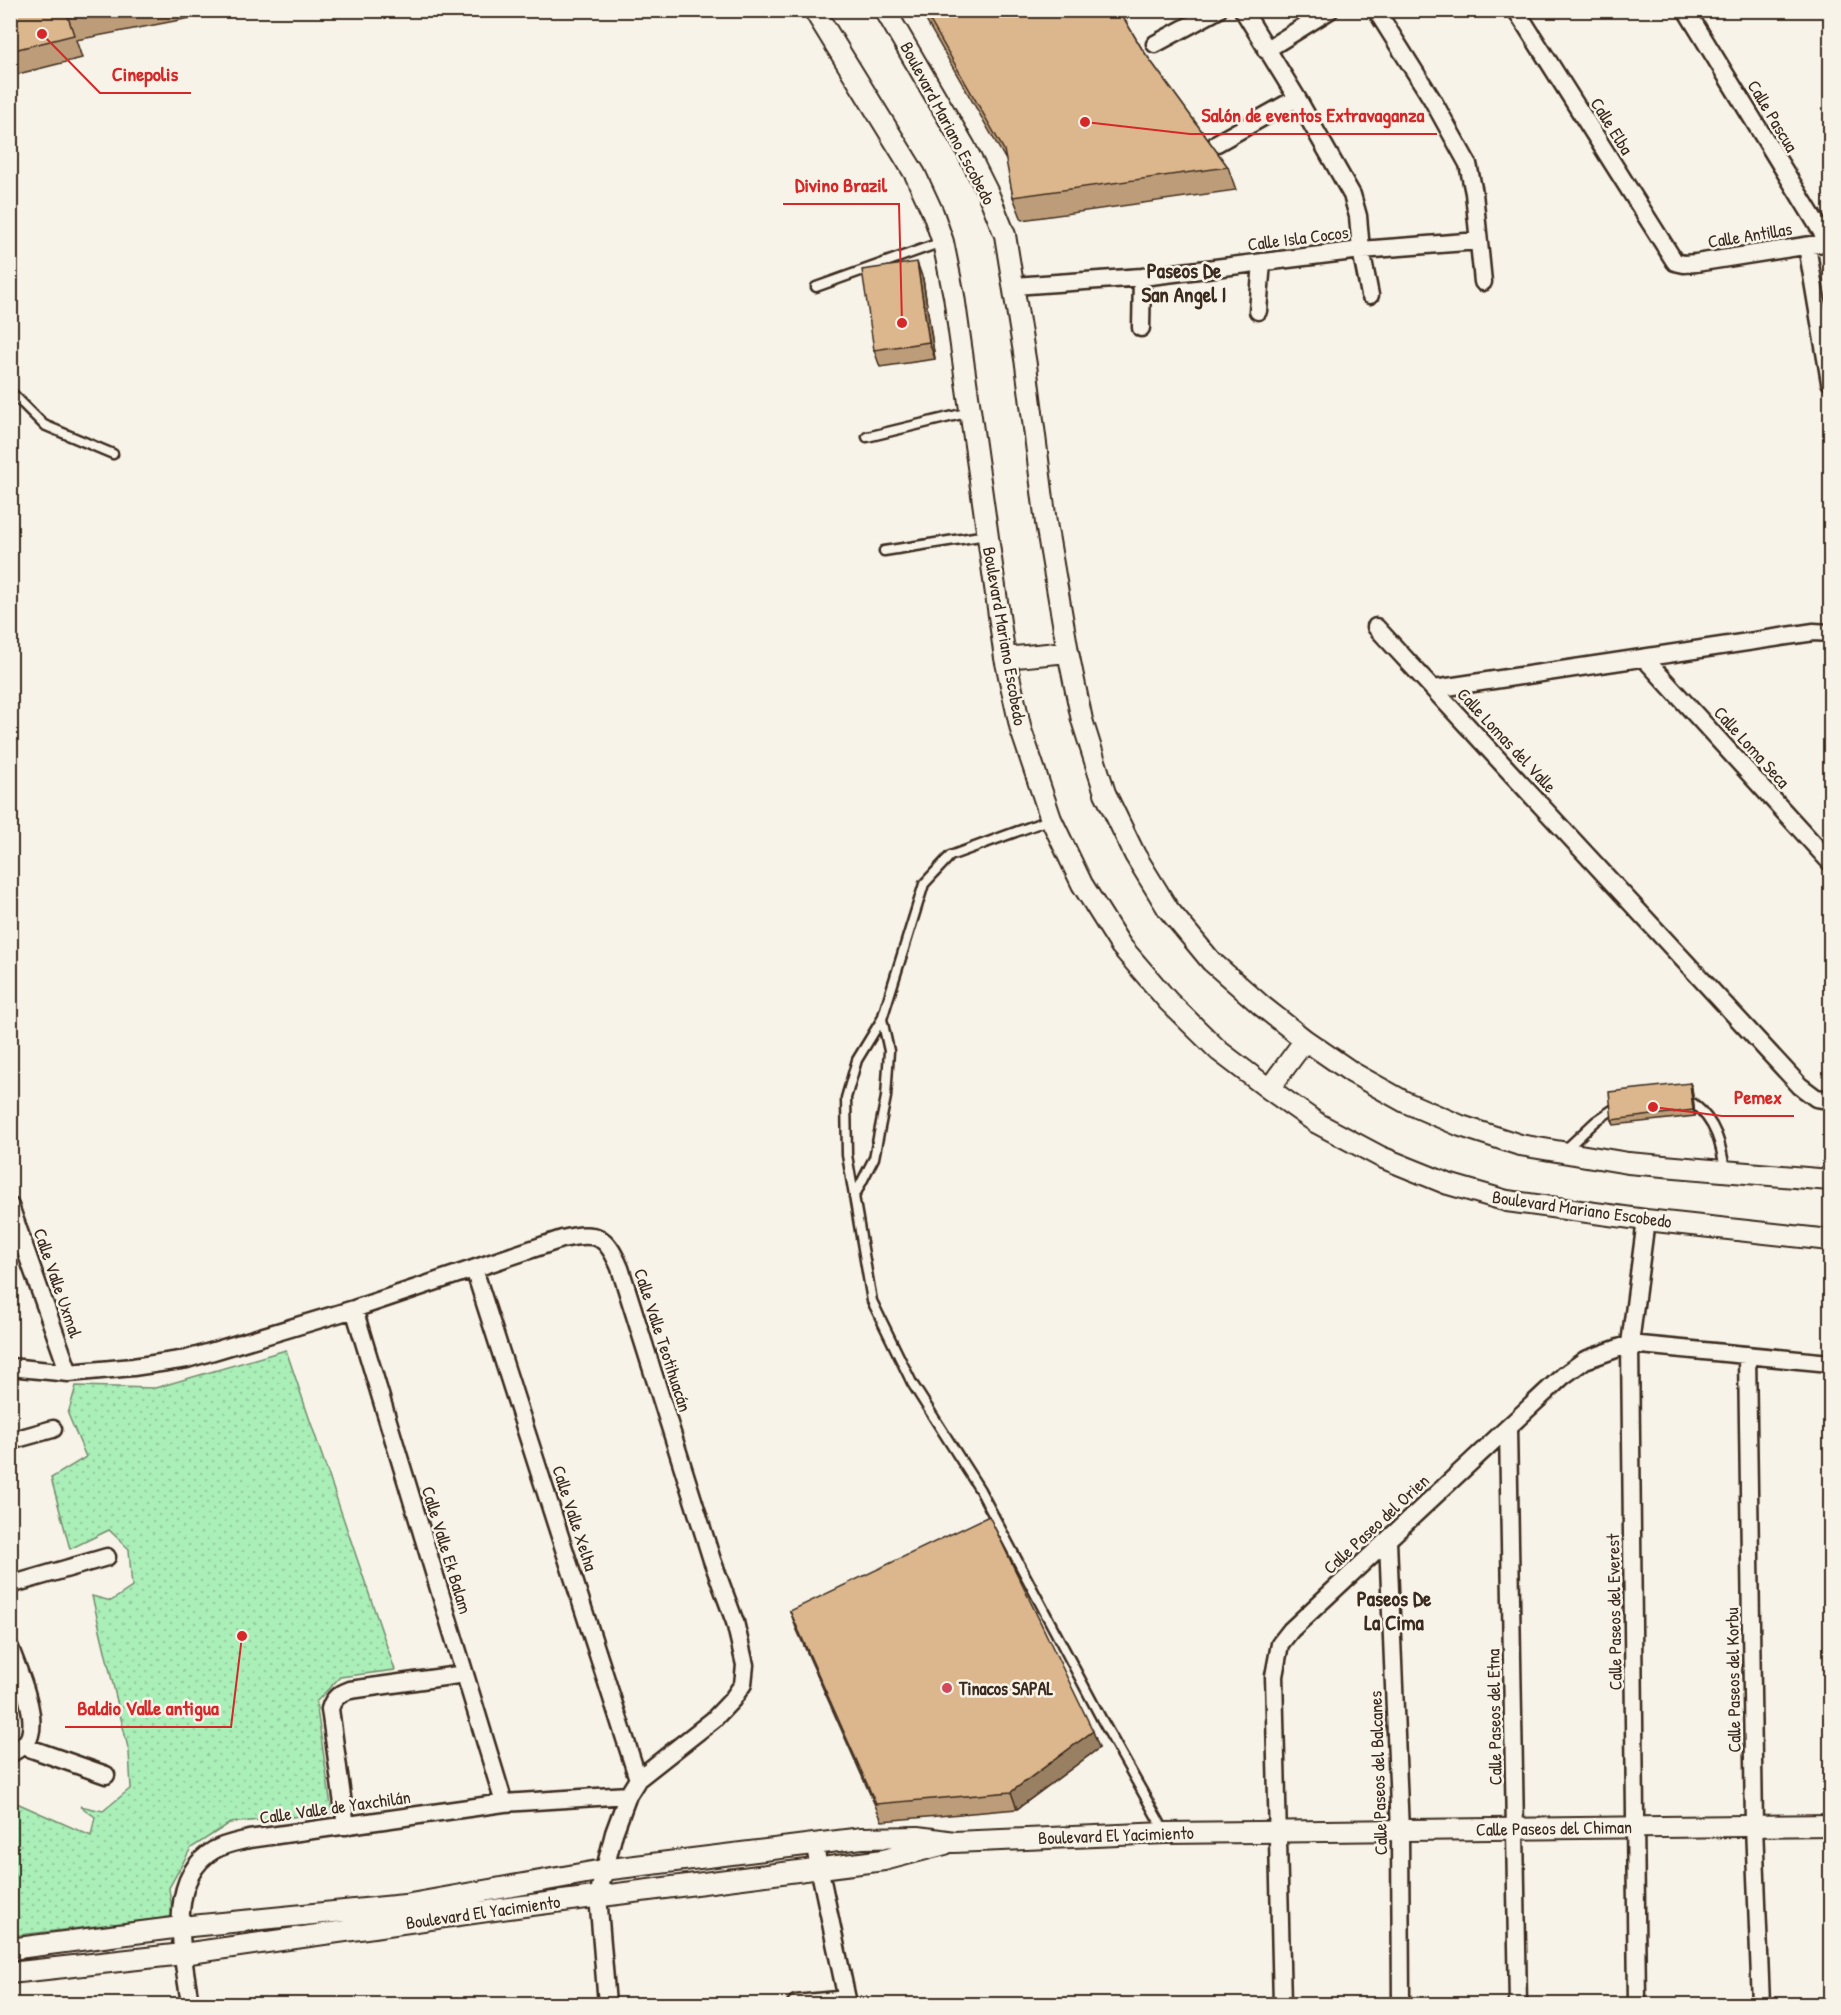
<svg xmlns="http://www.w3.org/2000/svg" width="1841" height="2015" font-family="'Patrick Hand',sans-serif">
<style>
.green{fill:url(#green-dots);stroke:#728c6b;stroke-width:1.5}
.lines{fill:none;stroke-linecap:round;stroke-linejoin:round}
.service-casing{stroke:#3b2a1e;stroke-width:13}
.minor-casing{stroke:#3b2a1e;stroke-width:21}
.tertiary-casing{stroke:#3b2a1e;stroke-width:24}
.service{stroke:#f7f3e8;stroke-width:8}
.minor{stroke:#f7f3e8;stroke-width:16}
.tertiary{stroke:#f7f3e8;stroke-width:20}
.wall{fill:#bd9d79;stroke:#3b2a1e;stroke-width:1.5}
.shaded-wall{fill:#9a8063;stroke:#3b2a1e;stroke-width:1.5}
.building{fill:#dcb78d;stroke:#3b2a1e;stroke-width:1.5}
.poi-dot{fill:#d1495b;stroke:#f7f3e8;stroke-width:2}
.labels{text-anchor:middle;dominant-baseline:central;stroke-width:5;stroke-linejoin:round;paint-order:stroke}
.street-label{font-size:18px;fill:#3b2a1e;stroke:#f7f3e8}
.poi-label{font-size:18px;font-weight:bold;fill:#3b2a1e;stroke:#f7f3e8;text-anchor:start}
.quarter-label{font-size:21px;font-weight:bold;fill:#3b2a1e;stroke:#f7f3e8}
.leader{fill:none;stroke:#d62828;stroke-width:2}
.callout-dot{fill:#d62828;stroke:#f7f3e8;stroke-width:2}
.callout-label{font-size:20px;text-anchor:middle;font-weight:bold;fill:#d62828;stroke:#f7f3e8;stroke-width:5;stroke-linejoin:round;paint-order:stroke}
</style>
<defs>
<pattern id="green-dots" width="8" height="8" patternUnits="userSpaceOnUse" patternTransform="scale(1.5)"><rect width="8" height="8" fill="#aaeeb8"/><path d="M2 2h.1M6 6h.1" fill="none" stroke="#93cc9e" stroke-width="1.8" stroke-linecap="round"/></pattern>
</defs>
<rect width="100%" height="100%" fill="#f7f3e8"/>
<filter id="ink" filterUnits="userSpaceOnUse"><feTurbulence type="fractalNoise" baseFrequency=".0167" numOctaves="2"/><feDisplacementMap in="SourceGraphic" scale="12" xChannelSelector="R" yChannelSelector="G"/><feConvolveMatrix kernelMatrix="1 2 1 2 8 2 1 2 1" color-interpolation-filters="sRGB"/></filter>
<g filter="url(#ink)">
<path class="green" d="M 286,1350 L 395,1670 L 340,1677 L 316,1702 L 332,1813 L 230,1823 L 191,1848 L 169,1888 L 173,1917 L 11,1936 L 10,1800 L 91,1836 L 95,1817 L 80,1806 L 103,1811 L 131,1788 L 129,1752 L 92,1596 L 111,1601 L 132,1587 L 129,1549 L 109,1530 L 70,1549 L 51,1478 L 86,1457 L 68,1414 L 76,1386 L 155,1388 Z"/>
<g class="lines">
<defs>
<path id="service" d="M 816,287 L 942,242
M 10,391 L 44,425 L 113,454
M 867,437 L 970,412
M 884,551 L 987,535
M 1051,819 L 950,856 L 924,884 L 882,1019 L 857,1060 L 846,1098 L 847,1155 L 872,1301 L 912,1383 L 980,1490 L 1102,1720 L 1165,1832
M 1694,1104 C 1716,1122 1721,1144 1725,1170
M 1565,1150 L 1596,1121 L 1612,1110
M 854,1197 L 874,1158 L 886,1097 L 889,1051 L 882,1019"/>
<path id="minor" d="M 1243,10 L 1297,98 L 1352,195 L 1358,216 L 1361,250 L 1370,295
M 1376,10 L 1432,99 L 1468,164 L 1474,193 L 1483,282
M 1516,10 L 1675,262 L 1684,264 L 1696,263 L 1830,242
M 1686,10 L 1828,242
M 1155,44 L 1218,10
M 1266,50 L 1330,10
M 1217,143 L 1297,98
M 1807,246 L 1830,382
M 1014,286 L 1142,277 L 1361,250 L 1479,241
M 1258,311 L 1262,262
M 1141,328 L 1142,277
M 1376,627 L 1800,1086 L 1816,1098 L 1830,1100
M 1644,658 L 1830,862
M 1434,689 L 1814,632 L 1830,633
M 10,1206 L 69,1373
M 474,1269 L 638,1779
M 354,1309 L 504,1803
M 1747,1355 L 1754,1826 L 1761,2004
M 10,1367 L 69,1373 L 133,1367 L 187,1359 L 354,1309 L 562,1239 C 597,1231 606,1235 620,1268 L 712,1560 L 735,1622 L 745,1665 L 743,1684 L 732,1700 L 713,1720 L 638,1779 L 628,1795 L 614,1833 L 598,1896 L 607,2004
M 1508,1428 L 1518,2004
M 10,1441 L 53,1429
M 1388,1541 L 1400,1831 L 1401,2004
M 10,1585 L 107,1557
M 10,1648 C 18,1670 37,1712 30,1735 C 28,1744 18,1749 10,1754
M 23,1746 L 106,1775
M 346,1826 L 330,1709 C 333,1698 339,1694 350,1690 L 465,1674
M 814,1843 L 848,2004
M 190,2004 C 184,1958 163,1880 214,1850 C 225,1844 237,1842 249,1839 L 504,1803 L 628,1795
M 796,2004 L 847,1999
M 1282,2004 L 1274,1676 L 1280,1644 L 1291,1630 L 1563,1376 L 1585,1360 L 1630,1344 L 1830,1363
M 1637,2004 L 1630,1344 L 1646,1220"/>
<path id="tertiary" d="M 814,10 L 915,174 L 933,213 L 943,242 L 954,296 L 1005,658 L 1021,730 L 1051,819 L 1082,884 L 1121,946 L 1168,1001 L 1219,1051 L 1269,1089 L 1317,1123 L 1381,1157 L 1448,1184 L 1507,1201 L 1646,1220 L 1830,1240
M 885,10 L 965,147 L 988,193 L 1005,235 L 1026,365 L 1046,523 L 1068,652 L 1082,720 L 1105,793 L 1135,855 L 1168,909 L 1211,961 L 1262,1006 L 1305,1040 L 1353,1073 L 1405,1102 L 1461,1126 L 1520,1145 L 1628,1163 L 1830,1180
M 1005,658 L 1068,652
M 1269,1089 L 1305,1040
M 10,1949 L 181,1927 L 405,1905 L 603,1870 L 862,1838 L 918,1837 L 954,1842 L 1165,1833 L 1830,1825
M 10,1973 L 183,1954 L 516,1907 L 884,1860 L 945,1844"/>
</defs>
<use href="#service" class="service-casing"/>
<use href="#minor" class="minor-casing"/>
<use href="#tertiary" class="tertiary-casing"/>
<use href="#service" class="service"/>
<use href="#minor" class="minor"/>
<use href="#tertiary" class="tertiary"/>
</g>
<path class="wall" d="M 10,10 L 232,10 L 76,40 L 82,58 L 10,76 Z
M 920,10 L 1119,10 L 1142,49 L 1228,167 L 1236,190 L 1022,220 L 1013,197 L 1007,162 Z
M 923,279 L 935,359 L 880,367 L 874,350 Z
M 1690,1083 L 1692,1088 L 1695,1116 L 1614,1125 L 1612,1120 Z
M 790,1611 L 1099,1748 L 1017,1809 L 882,1821 L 796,1628 Z"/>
<path class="shaded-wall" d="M 917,262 L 923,279 L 935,359 L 929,342 Z
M 1690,1083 L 1692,1088 L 1695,1116 L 1693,1110 Z
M 1093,1731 L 1099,1748 L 1017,1809 L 1011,1792 Z"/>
<path class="building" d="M 10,10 L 103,10 L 68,17 L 74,35 L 10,51 Z
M 924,10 L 1119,10 L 1142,49 L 1228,167 L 1013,197 L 1004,150 Z
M 917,262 L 929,342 L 874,350 L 862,270 Z
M 1690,1083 L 1693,1110 L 1612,1120 L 1609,1092 Z
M 989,1516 L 1093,1731 L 1011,1792 L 876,1804 L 790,1611 Z"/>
</g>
<circle class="poi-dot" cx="947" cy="1688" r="6"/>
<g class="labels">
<g class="street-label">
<text transform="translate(1773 116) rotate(59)">Calle Pascua</text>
<text transform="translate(948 123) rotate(62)">Boulevard Mariano Escobedo</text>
<text transform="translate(1612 126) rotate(58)">Calle Elba</text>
<text transform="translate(1750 235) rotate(-9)">Calle Antillas</text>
<text transform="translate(1298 238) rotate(-7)">Calle Isla Cocos</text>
<text transform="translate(1005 636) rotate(80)">Boulevard Mariano Escobedo</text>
<text transform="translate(1507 740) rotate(47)">Calle Lomas del Valle</text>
<text transform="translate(1752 747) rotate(48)">Calle Loma Seca</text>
<text transform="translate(1582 1209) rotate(8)">Boulevard Mariano Escobedo</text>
<text transform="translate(58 1283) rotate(71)">Calle Valle Uxmal</text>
<text transform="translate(663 1340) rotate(72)">Calle Valle Teotihuacán</text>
<text transform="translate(575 1518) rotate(72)">Calle Valle Xelha</text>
<text transform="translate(1376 1524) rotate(-43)">Calle Paseo del Orien</text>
<text transform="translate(447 1550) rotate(73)">Calle Valle Ek Balam</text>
<text transform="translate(1614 1612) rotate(-91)">Calle Paseos del Everest</text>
<text transform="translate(1733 1680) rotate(-91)">Calle Paseos del Korbu</text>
<text transform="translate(1494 1717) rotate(-91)">Calle Paseos del Etna</text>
<text transform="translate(1378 1773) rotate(-92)">Calle Paseos del Balcanes</text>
<text transform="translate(335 1807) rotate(-8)">Calle Valle de Yaxchilán</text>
<text transform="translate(1554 1828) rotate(-1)">Calle Paseos del Chiman</text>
<text transform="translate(1116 1835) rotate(-2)">Boulevard El Yacimiento</text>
<text transform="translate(483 1912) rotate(-8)">Boulevard El Yacimiento</text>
</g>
<g class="poi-label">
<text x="959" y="1688">Tinacos SAPAL</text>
</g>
<g class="quarter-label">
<text x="1184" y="270">Paseos De<tspan x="1184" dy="24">San Angel I</tspan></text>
<text x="1394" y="1598">Paseos De<tspan x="1394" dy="24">La Cima</tspan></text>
</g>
</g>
<path class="leader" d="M42 34L100 93H191M1085 122L1190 134H1437M902 323L899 204H783M1653 1107L1722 1116H1794M242 1636L231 1727H65"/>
<g class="callout-dot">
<circle cx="42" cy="34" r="6"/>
<circle cx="1085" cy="122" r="6"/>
<circle cx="902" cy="323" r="6"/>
<circle cx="1653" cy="1107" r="6"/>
<circle cx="242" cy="1636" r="6"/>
</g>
<g class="callout-label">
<text x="145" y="81">Cinepolis</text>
<text x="1313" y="122">Salón de eventos Extravaganza</text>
<text x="841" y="192">Divino Brazil</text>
<text x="1758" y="1104">Pemex</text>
<text x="148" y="1715">Baldio Valle antigua</text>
</g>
<rect width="1841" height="2015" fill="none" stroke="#f7f3e8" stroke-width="36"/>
<rect x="18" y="18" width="1805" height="1979" fill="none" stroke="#3b2a1e" stroke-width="2" filter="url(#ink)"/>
</svg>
